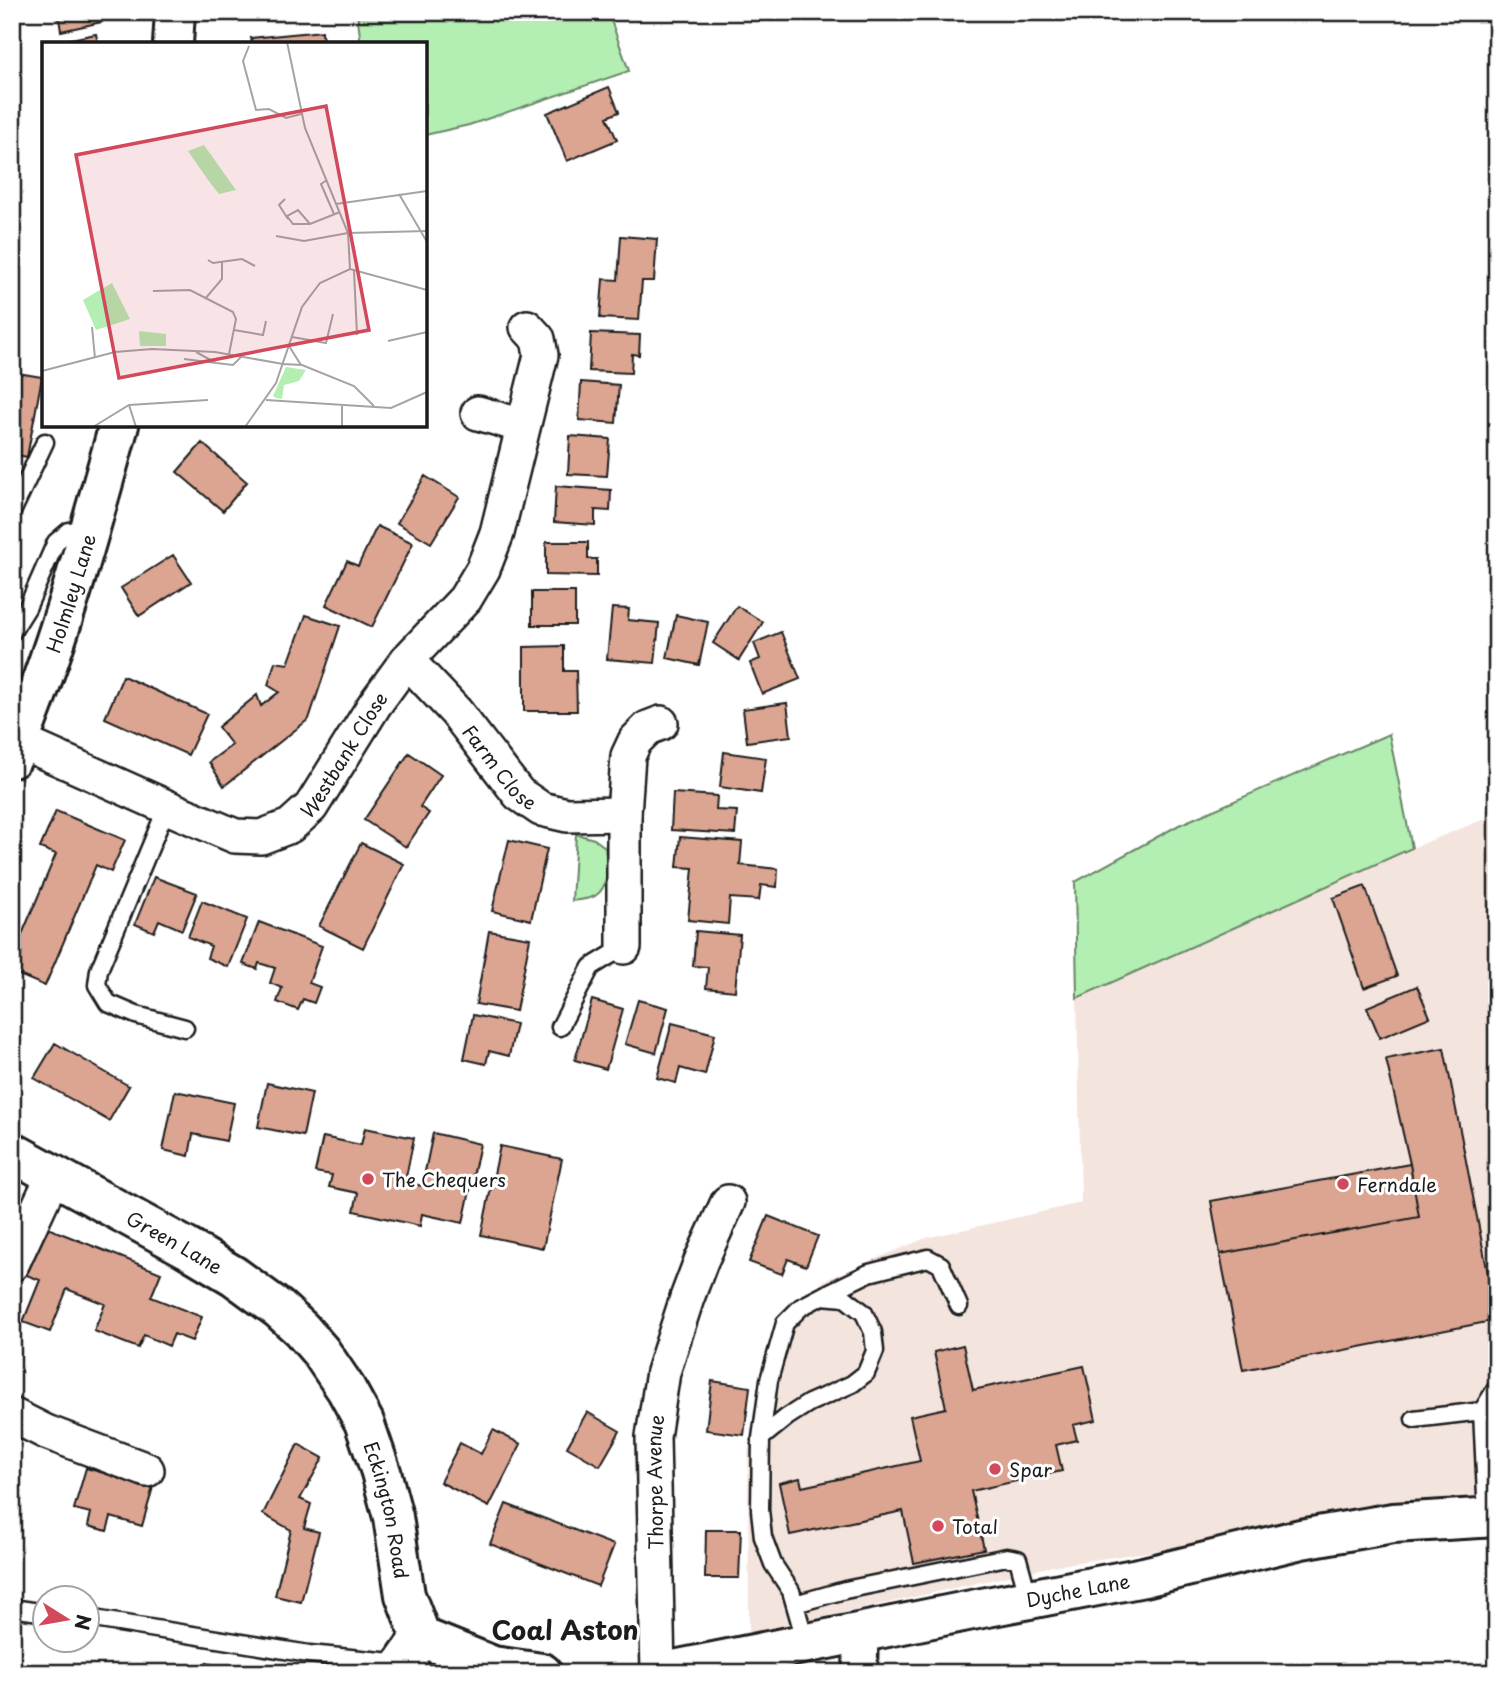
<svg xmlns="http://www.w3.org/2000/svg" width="1509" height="1685" font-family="'Playpen Sans',sans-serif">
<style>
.built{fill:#f4e4de}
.green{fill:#b3eeb2;stroke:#688567;stroke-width:2}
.building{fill:#dba592;stroke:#1c1c1c;stroke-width:2}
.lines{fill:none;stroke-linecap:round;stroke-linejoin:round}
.lane-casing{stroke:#1c1c1c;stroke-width:21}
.street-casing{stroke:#1c1c1c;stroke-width:38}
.secondary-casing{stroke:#1c1c1c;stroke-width:44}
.lane{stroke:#fff;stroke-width:16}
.street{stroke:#fff;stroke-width:33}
.secondary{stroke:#fff;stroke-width:38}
.poi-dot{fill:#d1495b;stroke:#fff;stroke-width:2.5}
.labels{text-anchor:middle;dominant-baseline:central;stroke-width:6;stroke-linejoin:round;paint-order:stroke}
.street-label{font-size:19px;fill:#1c1c1c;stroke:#fff}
.poi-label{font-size:19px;fill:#1c1c1c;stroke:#fff;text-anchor:start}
.district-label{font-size:26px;font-weight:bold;fill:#1c1c1c;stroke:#fff}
.inset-road{fill:none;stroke:#a4a4a4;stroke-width:2}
.view{fill:#d1495b;fill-opacity:0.15;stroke:#d1495b;stroke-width:3.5}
.inset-edge{fill:none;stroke:#1c1c1c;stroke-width:3.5}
</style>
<rect width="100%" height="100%" fill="#fff"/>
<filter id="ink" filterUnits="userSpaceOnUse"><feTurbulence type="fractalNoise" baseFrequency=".0143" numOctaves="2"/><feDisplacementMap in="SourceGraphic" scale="14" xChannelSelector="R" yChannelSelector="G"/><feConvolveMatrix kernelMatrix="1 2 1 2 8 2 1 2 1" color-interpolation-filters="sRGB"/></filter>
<g filter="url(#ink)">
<path class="built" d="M 1497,814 L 1497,1500 L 1053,1566 L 749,1634 L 748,1452 L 772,1329 L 825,1280 L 926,1238 L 1081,1203 L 1077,998 L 1412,848 Z"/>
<path class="green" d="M 357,12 L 608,12 L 629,71 L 469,125 L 425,135 L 425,44 L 361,44 Z
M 1389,734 L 1412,848 L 1077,998 L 1075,882 L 1179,825 Z
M 576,834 L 594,839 L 605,847 C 607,863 611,886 595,896 C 589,899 579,900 572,901 Z"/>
<path class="building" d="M 58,12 L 100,12 L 102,22 L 61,31 Z
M 322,31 L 323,44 L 252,44 L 251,38 Z
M 96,34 L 98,44 L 57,44 L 56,42 Z
M 609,87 L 619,112 L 607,117 L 617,140 L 567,161 L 547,113 Z
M 621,236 L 657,239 L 654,281 L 642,281 L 639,320 L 600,318 L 603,279 L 618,280 Z
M 591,333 L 640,335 L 639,355 L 632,354 L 631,373 L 589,371 Z
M 12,372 L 42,377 L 27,457 L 12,454 Z
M 581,382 L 619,385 L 616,423 L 579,420 Z
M 570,436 L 610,439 L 607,476 L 568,474 Z
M 202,443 L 247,482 L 223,511 L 177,472 Z
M 425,476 L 459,497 L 431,543 L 397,523 Z
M 556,486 L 611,490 L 610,511 L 595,510 L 595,525 L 554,522 Z
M 377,526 L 413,543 L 372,627 L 326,605 L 347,561 L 358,566 Z
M 546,542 L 588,542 L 588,559 L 597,559 L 597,576 L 546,575 Z
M 173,555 L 191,582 L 139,616 L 121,588 Z
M 532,592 L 575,592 L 575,625 L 532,625 Z
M 737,606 L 763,622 L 739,660 L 713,643 Z
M 612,608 L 629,609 L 628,620 L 659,623 L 655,663 L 607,659 Z
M 306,615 L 340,626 L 309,719 L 224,786 L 209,762 L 232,745 L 218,727 L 257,695 L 261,706 L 279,692 L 268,685 L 275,662 L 288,664 Z
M 676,615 L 708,622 L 699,665 L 667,658 Z
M 781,632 L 800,679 L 762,694 L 750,663 L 760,659 L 754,643 Z
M 564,646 L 564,671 L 576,671 L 577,711 L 524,711 L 524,647 Z
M 123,676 L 207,714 L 188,755 L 105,718 Z
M 787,703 L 791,736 L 747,742 L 743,709 Z
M 724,752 L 766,758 L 761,793 L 720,787 Z
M 409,753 L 441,775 L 420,807 L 429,813 L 406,847 L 364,820 Z
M 673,793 L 717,796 L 716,810 L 737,811 L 735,834 L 671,830 Z
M 56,811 L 125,840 L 111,872 L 96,865 L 45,986 L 12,972 L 12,958 L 56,854 L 40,848 Z
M 680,837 L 742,842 L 740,865 L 778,869 L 777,887 L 761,885 L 759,900 L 730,898 L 728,924 L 688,920 L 693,868 L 677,867 Z
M 509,840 L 547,849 L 531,920 L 492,911 Z
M 361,843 L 404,864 L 363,948 L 319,926 Z
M 154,877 L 197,893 L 182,930 L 159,920 L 154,932 L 135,924 Z
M 1365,886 L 1397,976 L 1364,988 L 1333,898 Z
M 202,901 L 247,919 L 228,967 L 207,958 L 211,946 L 188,937 Z
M 259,922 L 322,946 L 309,983 L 320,987 L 314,1003 L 303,999 L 298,1010 L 277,1002 L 282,988 L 270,983 L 275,968 L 259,963 L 257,969 L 243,964 Z
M 489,931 L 530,938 L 516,1011 L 476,1004 Z
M 696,931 L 740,935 L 735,991 L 706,988 L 708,967 L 693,966 Z
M 1417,986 L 1430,1017 L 1380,1038 L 1367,1007 Z
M 592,1000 L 623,1009 L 606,1069 L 575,1060 Z
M 638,1000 L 668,1008 L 656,1053 L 625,1044 Z
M 473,1015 L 516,1024 L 509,1056 L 489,1051 L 486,1064 L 464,1059 Z
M 672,1023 L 715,1034 L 705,1075 L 680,1068 L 676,1083 L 657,1078 Z
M 55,1043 L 129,1086 L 109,1121 L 34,1078 Z
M 1444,1048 L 1497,1320 L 1243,1370 L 1220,1254 L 1419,1217 L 1410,1164 L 1386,1059 Z
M 267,1083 L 312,1093 L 303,1136 L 258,1127 Z
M 175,1091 L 234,1103 L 226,1141 L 193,1134 L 189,1156 L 163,1150 Z
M 365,1128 L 414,1138 L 405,1182 L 422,1186 L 433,1133 L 480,1144 L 463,1223 L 422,1214 L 420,1226 L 354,1211 L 358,1193 L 329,1187 L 332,1175 L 315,1172 L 323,1137 L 361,1145 Z
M 500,1146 L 562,1159 L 543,1248 L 481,1235 Z
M 1410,1164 L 1419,1217 L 1220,1254 L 1211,1201 Z
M 768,1216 L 818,1236 L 806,1266 L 788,1259 L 782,1274 L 749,1262 Z
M 40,1225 L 161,1273 L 151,1297 L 202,1317 L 192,1341 L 174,1334 L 169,1346 L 144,1335 L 138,1348 L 94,1331 L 105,1304 L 67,1289 L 50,1332 L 23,1322 L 40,1280 L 21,1273 Z
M 963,1345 L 973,1390 L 1084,1366 L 1096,1420 L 1073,1425 L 1077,1440 L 1056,1445 L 1062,1471 L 971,1491 L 984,1549 L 914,1563 L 903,1511 L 790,1535 L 779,1483 L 800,1478 L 802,1487 L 920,1461 L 910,1416 L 946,1408 L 934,1352 Z
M 712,1381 L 750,1387 L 744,1435 L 706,1430 Z
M 587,1412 L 620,1431 L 600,1466 L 567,1447 Z
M 493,1430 L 521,1444 L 489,1507 L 440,1482 L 460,1443 L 481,1454 Z
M 298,1444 L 323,1458 L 300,1499 L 311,1504 L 304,1528 L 319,1532 L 301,1602 L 275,1596 L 291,1530 L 263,1514 Z
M 86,1468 L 153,1487 L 142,1526 L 111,1517 L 107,1531 L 88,1526 L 91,1513 L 74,1509 Z
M 506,1504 L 614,1545 L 598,1586 L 490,1544 Z
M 706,1530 L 741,1530 L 739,1578 L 705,1578 Z
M 207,1663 L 242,1673 L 205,1673 Z"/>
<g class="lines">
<defs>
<path id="lane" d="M 12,512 L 45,442
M 12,632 L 27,608 L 56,542 L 69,531 L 90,529
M 167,807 L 99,970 L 97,985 L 108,1003 L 136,1015 L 185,1028
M 560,1027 L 591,967 L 624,947
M 824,1295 L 869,1273 L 928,1258 L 941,1265 L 959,1306
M 1414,1419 L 1482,1411
M 761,1438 L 787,1417 L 809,1403 L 852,1384 L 866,1373 L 875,1351 L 873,1332 L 864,1313 L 845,1298 L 822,1296 L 801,1307 L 785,1323 L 769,1380 L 761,1438 L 760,1510 L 763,1537 L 773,1564 L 791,1591 L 806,1643
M 1487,1517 L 1482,1411 L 1497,1387
M 795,1604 L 845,1590 L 1007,1557 L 1018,1559 L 1029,1599
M 12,1608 L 46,1613
M 88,1618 L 309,1654 L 403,1663"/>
<g id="street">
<path d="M 478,413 L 523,426"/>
<path id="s1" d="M 407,660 L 456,712 L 519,794 L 541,809 L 567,815 L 624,814"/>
<path id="s2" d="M 19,741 L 167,807 L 235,836 L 261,837 L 290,826 L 311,807 L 375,704 L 407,660 L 465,599 L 483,569 L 497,533 L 541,355 L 538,339 L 527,327"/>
<path d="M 624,947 L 624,814 L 628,756 L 635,741 L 648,728 L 661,723"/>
<path d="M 12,1264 L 53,1176"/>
<path d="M 12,1415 L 46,1432 L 147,1470"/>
<path id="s3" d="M 658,1673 L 653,1437 L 663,1372 L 687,1298 L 701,1261 L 728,1202"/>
<path d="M 860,1673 L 861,1632"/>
</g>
<g id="secondary">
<path d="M 173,44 L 175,12"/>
<path id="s4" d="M 12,758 C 57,650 88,538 119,425"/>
<path id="s5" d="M 12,1152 L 187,1248 L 234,1276 L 279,1309 L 301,1329 L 321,1352 L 346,1389 L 364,1422 L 381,1472 L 393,1517 L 405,1595 L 421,1637"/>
<path d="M 421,1637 L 493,1666 L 542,1673"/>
<path d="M 399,1673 L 403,1663 L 421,1637"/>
<path id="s6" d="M 659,1673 L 977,1609 L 1144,1577 L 1301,1539 L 1393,1523 L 1497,1517"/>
</g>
</defs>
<use href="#lane" class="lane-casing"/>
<use href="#street" class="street-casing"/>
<use href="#secondary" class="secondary-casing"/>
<use href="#lane" class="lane"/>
<use href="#street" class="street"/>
<use href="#secondary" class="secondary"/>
</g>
</g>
<g class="poi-dot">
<circle cx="368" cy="1179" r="7"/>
<circle cx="1343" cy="1184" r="7"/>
<circle cx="995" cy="1469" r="7"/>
<circle cx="938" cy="1526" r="7"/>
</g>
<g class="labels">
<g class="street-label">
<text stroke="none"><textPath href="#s4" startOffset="175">Holmley Lane</textPath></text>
<text stroke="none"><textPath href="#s2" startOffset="383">Westbank Close</textPath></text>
<text stroke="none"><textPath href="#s1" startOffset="142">Farm Close</textPath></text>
<text stroke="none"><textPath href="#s5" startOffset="186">Green Lane</textPath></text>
<text stroke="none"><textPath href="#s3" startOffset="191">Thorpe Avenue</textPath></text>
<text stroke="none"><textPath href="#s5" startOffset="544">Eckington Road</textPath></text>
<text stroke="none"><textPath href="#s6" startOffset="427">Dyche Lane</textPath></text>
</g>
<g class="poi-label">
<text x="382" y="1179">The Chequers</text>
<text x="1357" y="1184">Ferndale</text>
<text x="1009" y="1469">Spar</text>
<text x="952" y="1526">Total</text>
</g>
<g class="district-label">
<text x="565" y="1629">Coal Aston</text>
</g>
</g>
<g transform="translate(42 42)">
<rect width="385" height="385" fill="#fff"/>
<path d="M 162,103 L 194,148 L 177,152 L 166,138 L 146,109 ZM 70,241 L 88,277 L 54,288 L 41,258 ZM 97,289 L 124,292 L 124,304 L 98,304 ZM 244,325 L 264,328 L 257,339 L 242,343 L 240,357 L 234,356 L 231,354 Z" fill="#b3eeb2"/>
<path class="inset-road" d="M 245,0 L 263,86 L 306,191 L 308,227M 207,4 L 201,19 L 214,68 L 227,67 L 244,76 L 259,72M 285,138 L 279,142 L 292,172M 357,152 L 385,200M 243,157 L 237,163 L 246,177M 294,162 L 385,149M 268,182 L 256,168 L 245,174 L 251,182 L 268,182 L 298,170M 234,194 L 262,199 L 306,191 L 385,189M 166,218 L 171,221 L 200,217 L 213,224M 312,229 L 315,293M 111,249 L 148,248 L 191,270 L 194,277 L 187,312M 163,257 L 180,237 L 180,220M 50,285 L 53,316M 192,288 L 221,293 L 224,279M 250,295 L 284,301 L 291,272M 346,299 L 385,290M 247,304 L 259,323M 142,317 L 174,321 L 154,310M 174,321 L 191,323 L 199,315M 241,322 L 260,323 L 312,344 L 332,364M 0,329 L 73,310 L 110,307 L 173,310 L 241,322M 224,358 L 349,366 L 385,350M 87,363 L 94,385M 300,363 L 300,385M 51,385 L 87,363 L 166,358M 203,385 L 234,341 L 260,265 L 278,241 L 308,227 L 385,248"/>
<path class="view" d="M 284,64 L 327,288 L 77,336 L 34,113 Z"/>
<rect width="385" height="385" class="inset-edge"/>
</g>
<rect width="1509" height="1685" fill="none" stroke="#fff" stroke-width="42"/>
<rect x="21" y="21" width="1467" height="1643" fill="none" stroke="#1c1c1c" stroke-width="2.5" filter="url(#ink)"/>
<g transform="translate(66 1619) rotate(101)"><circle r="33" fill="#ffffff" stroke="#a4a4a4" stroke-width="2"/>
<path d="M0-5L12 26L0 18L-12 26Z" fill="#d1495b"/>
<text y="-10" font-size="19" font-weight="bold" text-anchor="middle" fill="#1c1c1c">N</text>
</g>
</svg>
